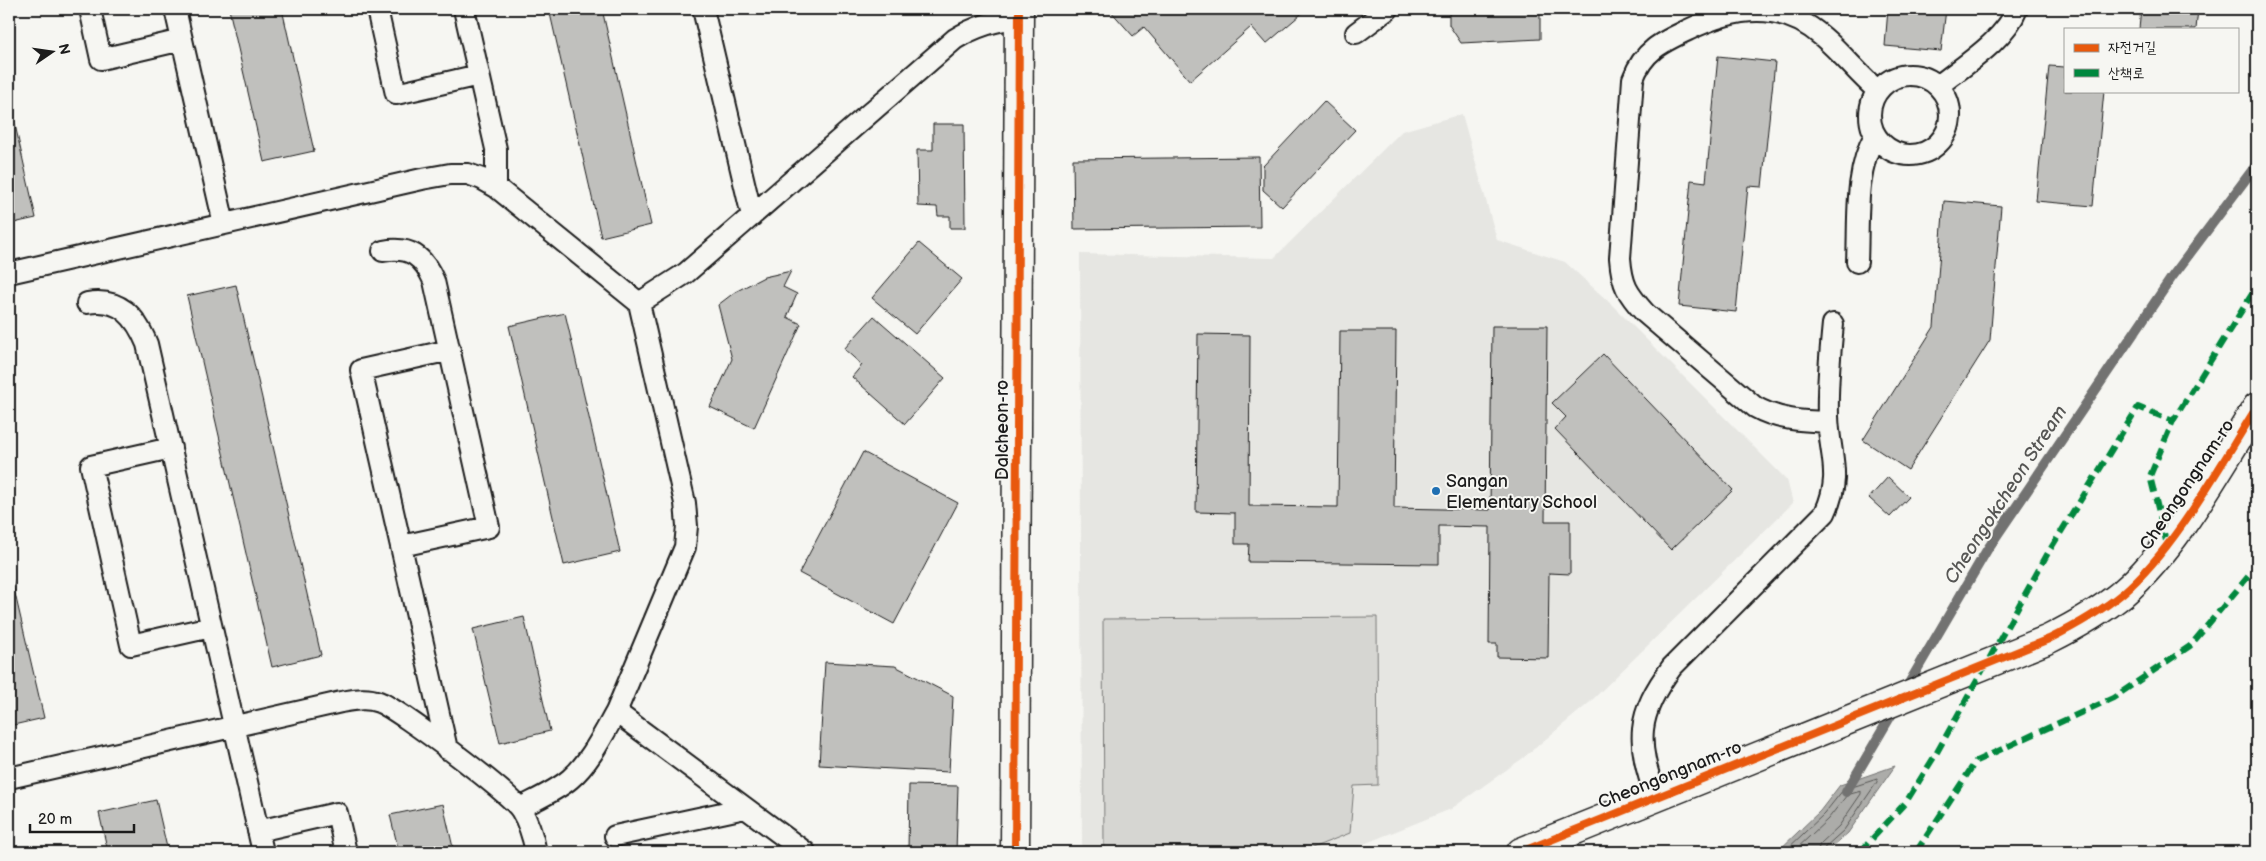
<svg xmlns="http://www.w3.org/2000/svg" width="2266" height="861" font-family="'Balsamiq Sans','Poor Story',sans-serif">
<style>
.built{fill:#e6e6e2}
.green{fill:#d6d6d2;stroke:#797977}
.water{fill:#acaca9;stroke:#727271}
.lines{fill:none;stroke-linecap:round;stroke-linejoin:round}
.shore{stroke:#565654;stroke-width:1}
.stream{stroke:#727271;stroke-width:10}
.building{fill:#c0c0bd;stroke:#1c1c1c}
.lane-casing{stroke:#1c1c1c;stroke-width:24}
.secondary-casing{stroke:#1c1c1c;stroke-width:31}
.lane{stroke:#f6f6f2;stroke-width:20}
.secondary{stroke:#f6f6f2;stroke-width:28}
.quiet{stroke:#00873e;stroke-width:6;stroke-dasharray:12 6;stroke-linecap:butt}
.cycleway-casing{stroke:#f6f6f2;stroke-width:11}
.cycleway{stroke:#e8590c;stroke-width:8}
.poi-dot{fill:#1f6fb2;stroke:#f6f6f2;stroke-width:2}
.labels{text-anchor:middle;dominant-baseline:central;stroke-width:4;stroke-linejoin:round;paint-order:stroke}
.street-label{font-size:18px;fill:#1c1c1c;stroke:#f6f6f2}
.poi-label{font-size:18px;fill:#1c1c1c;stroke:#f6f6f2;text-anchor:start}
.water-label{font-size:19px;font-style:italic;fill:#565654;stroke:#f6f6f2}
</style>
<rect width="100%" height="100%" fill="#f6f6f2"/>
<filter id="ink" filterUnits="userSpaceOnUse"><feTurbulence type="fractalNoise" baseFrequency=".02" numOctaves="2"/><feDisplacementMap in="SourceGraphic" scale="10" xChannelSelector="R" yChannelSelector="G"/><feConvolveMatrix kernelMatrix="1 2 1 2 8 2 1 2 1" color-interpolation-filters="sRGB"/></filter>
<g filter="url(#ink)">
<path class="built" d="M 1462,114 L 1497,240 L 1565,262 L 1610,303 L 1787,480 L 1793,503 L 1589,703 L 1523,758 L 1451,809 L 1344,852 L 1082,852 L 1080,254 L 1274,258 L 1402,131 Z"/>
<path class="green" d="M 1377,617 L 1378,785 L 1354,786 L 1350,833 L 1302,852 L 1104,852 L 1103,619 Z"/>
<path class="water" d="M 1895,766 L 1848,833 L 1826,852 L 1777,852 L 1820,811 L 1840,785 Z"/>
<g class="lines">
<path class="shore" d="M 1784,852 L 1824,814 L 1843,790 L 1877,779 L 1877,782 L 1844,830 L 1825,847 L 1824,852
M 1793,852 L 1828,819 L 1847,795 L 1861,791 L 1861,794 L 1839,826 L 1820,844 L 1817,852"/>
<path class="stream" d="M 1905,690 L 1987,550 L 2172,277 L 2257,164
M 1846,792 L 1896,707"/>
</g>
<path class="building" d="M 229,9 L 282,9 L 314,151 L 264,162 Z
M 549,9 L 602,9 L 651,225 L 601,237 Z
M 1109,9 L 1307,9 L 1266,44 L 1251,27 L 1190,81 L 1144,27 L 1133,36 Z
M 1449,9 L 1540,9 L 1540,39 L 1461,43 L 1449,25 Z
M 1888,9 L 1946,9 L 1941,51 L 1885,46 Z
M 2141,9 L 2198,9 L 2196,29 L 2139,29 Z
M 1718,56 L 1775,62 L 1762,187 L 1748,186 L 1736,312 L 1679,306 L 1691,180 L 1706,182 Z
M 2049,66 L 2065,67 L 2065,91 L 2104,91 L 2093,206 L 2036,201 Z
M 9,98 L 36,218 L 9,224 Z
M 1324,101 L 1355,130 L 1282,207 L 1263,190 L 1263,166 Z
M 933,124 L 964,124 L 965,228 L 950,228 L 950,216 L 938,216 L 937,207 L 918,206 L 917,150 L 933,150 Z
M 1259,157 L 1260,227 L 1074,229 L 1073,159 Z
M 1944,201 L 2001,206 L 1990,340 L 1908,470 L 1863,440 L 1934,327 Z
M 919,243 L 962,279 L 915,334 L 872,298 Z
M 791,271 L 783,287 L 797,294 L 787,317 L 801,324 L 754,428 L 710,407 L 732,359 L 718,305 L 735,292 L 764,277 Z
M 236,285 L 321,655 L 272,667 L 187,296 Z
M 565,313 L 620,552 L 564,565 L 509,326 Z
M 874,316 L 945,378 L 905,424 L 852,377 L 862,365 L 844,349 Z
M 1492,326 L 1547,326 L 1545,521 L 1570,521 L 1570,574 L 1549,573 L 1548,658 L 1497,657 L 1497,644 L 1489,644 L 1490,527 L 1439,526 L 1439,564 L 1248,562 L 1249,544 L 1235,544 L 1235,513 L 1196,512 L 1198,334 L 1250,335 L 1249,506 L 1338,507 L 1340,331 L 1396,331 L 1394,508 L 1490,510 Z
M 1603,354 L 1733,490 L 1671,550 L 1555,429 L 1566,417 L 1552,403 Z
M 863,452 L 958,503 L 894,624 L 799,573 Z
M 1888,477 L 1909,497 L 1890,517 L 1869,498 Z
M 9,568 L 44,718 L 9,726 Z
M 524,617 L 550,731 L 500,743 L 473,629 Z
M 825,662 L 895,666 L 953,696 L 949,772 L 819,765 Z
M 909,785 L 958,786 L 956,852 L 908,852 Z
M 156,800 L 168,852 L 108,852 L 99,813 Z
M 443,804 L 454,852 L 399,852 L 390,815 Z"/>
<g class="lines">
<defs>
<path id="lane" d="M 90,9 L 101,59 L 182,40
M 175,9 L 224,224
M 377,9 L 396,94 L 479,75
M 464,9 L 496,149 L 496,187
M 703,9 L 752,216
M 1356,33 L 1388,9
M1870 115a40 40 0 1 1 80 0a40 40 0 1 1-80 0Z
M 1938,86 C 1964,65 2005,40 2017,9
M 383,251 C 410,246 423,256 434,281 L 489,527 L 401,546
M 1857,262 C 1859,220 1854,173 1875,135
M 9,273 L 422,179 L 450,174 L 468,174 L 482,179 L 496,187 L 639,303 L 685,503 L 687,526 L 685,547 L 616,712 C 603,735 590,762 570,779 C 556,791 537,799 520,808
M 87,303 C 120,297 136,317 147,344 L 263,852
M 639,303 L 686,273 L 955,39 C 976,26 995,20 1019,18
M 1828,422 C 1802,421 1778,420 1755,407 L 1645,313 C 1627,293 1622,285 1620,258 L 1633,79 C 1643,51 1662,42 1688,30 C 1735,7 1781,0 1823,37 C 1843,54 1858,74 1878,91
M 171,448 L 91,466 L 131,645 L 211,627
M 616,712 L 805,852
M 447,749 L 361,370 L 450,350
M 9,778 L 341,702 C 354,700 366,697 379,702 C 398,709 510,793 521,810 C 529,823 533,837 536,852
M 1656,797 C 1636,742 1636,715 1672,667 L 1825,513 C 1843,474 1829,455 1828,416 C 1827,385 1830,354 1833,324
M 258,831 L 337,813 L 346,852
M 615,836 L 745,808"/>
<path id="secondary" d="M 1015,852 L 1019,9
M 1521,852 L 2049,639 C 2075,626 2100,612 2123,593 C 2175,549 2220,465 2257,407"/>
</defs>
<use href="#lane" class="lane-casing"/>
<use href="#secondary" class="secondary-casing"/>
<use href="#lane" class="lane"/>
<use href="#secondary" class="secondary"/>
<path class="quiet" d="M 2167,545 L 2150,476 L 2173,421 L 2257,286
M 1860,852 L 1906,802 L 1936,754 L 2048,553 L 2138,407 L 2173,421
M 1916,852 L 1976,761 L 2113,698 L 2190,646 L 2257,566"/>
<defs>
<path id="cycleway" d="M 1015,852 L 1019,9
M 1521,852 L 2049,639 C 2075,626 2100,612 2123,593 C 2175,549 2220,465 2257,407"/>
</defs>
<use href="#cycleway" class="cycleway-casing"/>
<use href="#cycleway" class="cycleway"/>
</g>
</g>
<circle class="poi-dot" cx="1436" cy="491" r="5"/>
<g class="labels">
<g class="street-label">
<text transform="translate(1002 430) rotate(-90)">Dalcheon-ro</text>
<text transform="translate(2187 485) rotate(-56)">Cheongongnam-ro</text>
<text transform="translate(1670 775) rotate(-22)">Cheongongnam-ro</text>
</g>
<g class="poi-label">
<text x="1446" y="481">Sangan<tspan x="1446" dy="21">Elementary School</tspan></text>
</g>
<g class="water-label">
<text transform="translate(2006 495) rotate(-57)">Cheongokcheon Stream</text>
</g>
</g>
<rect width="2266" height="861" fill="none" stroke="#f6f6f2" stroke-width="30"/>
<rect x="15" y="15" width="2236" height="831" fill="none" stroke="#1c1c1c" stroke-width="2" filter="url(#ink)"/>
<rect x="2064" y="28" width="175" height="65" fill="#f6f6f2" stroke="#9f9f9c"/>
<rect x="2074" y="44" width="25" height="8" fill="#e8590c" stroke="#9f9f9c"/>
<text x="2108" y="52" font-size="15" fill="#1c1c1c">자전거길</text>
<rect x="2074" y="69" width="25" height="8" fill="#00873e" stroke="#9f9f9c"/>
<text x="2108" y="78" font-size="15" fill="#1c1c1c">산책로</text>
<g transform="translate(52 52) rotate(77)" stroke="#f6f6f2" stroke-width="4" paint-order="stroke">
<path d="M0-4L9 19L0 12L-9 19Z" fill="#1c1c1c"/>
<text y="-8" font-size="14" font-weight="bold" text-anchor="middle" fill="#1c1c1c">N</text>
</g>
<path d="M30 824v8h104v-8" fill="none" stroke="#1c1c1c" stroke-width="2.5"/>
<text x="38" y="824" font-size="15" fill="#1c1c1c" stroke="#f6f6f2" stroke-width="4" paint-order="stroke">20 m</text>
</svg>
